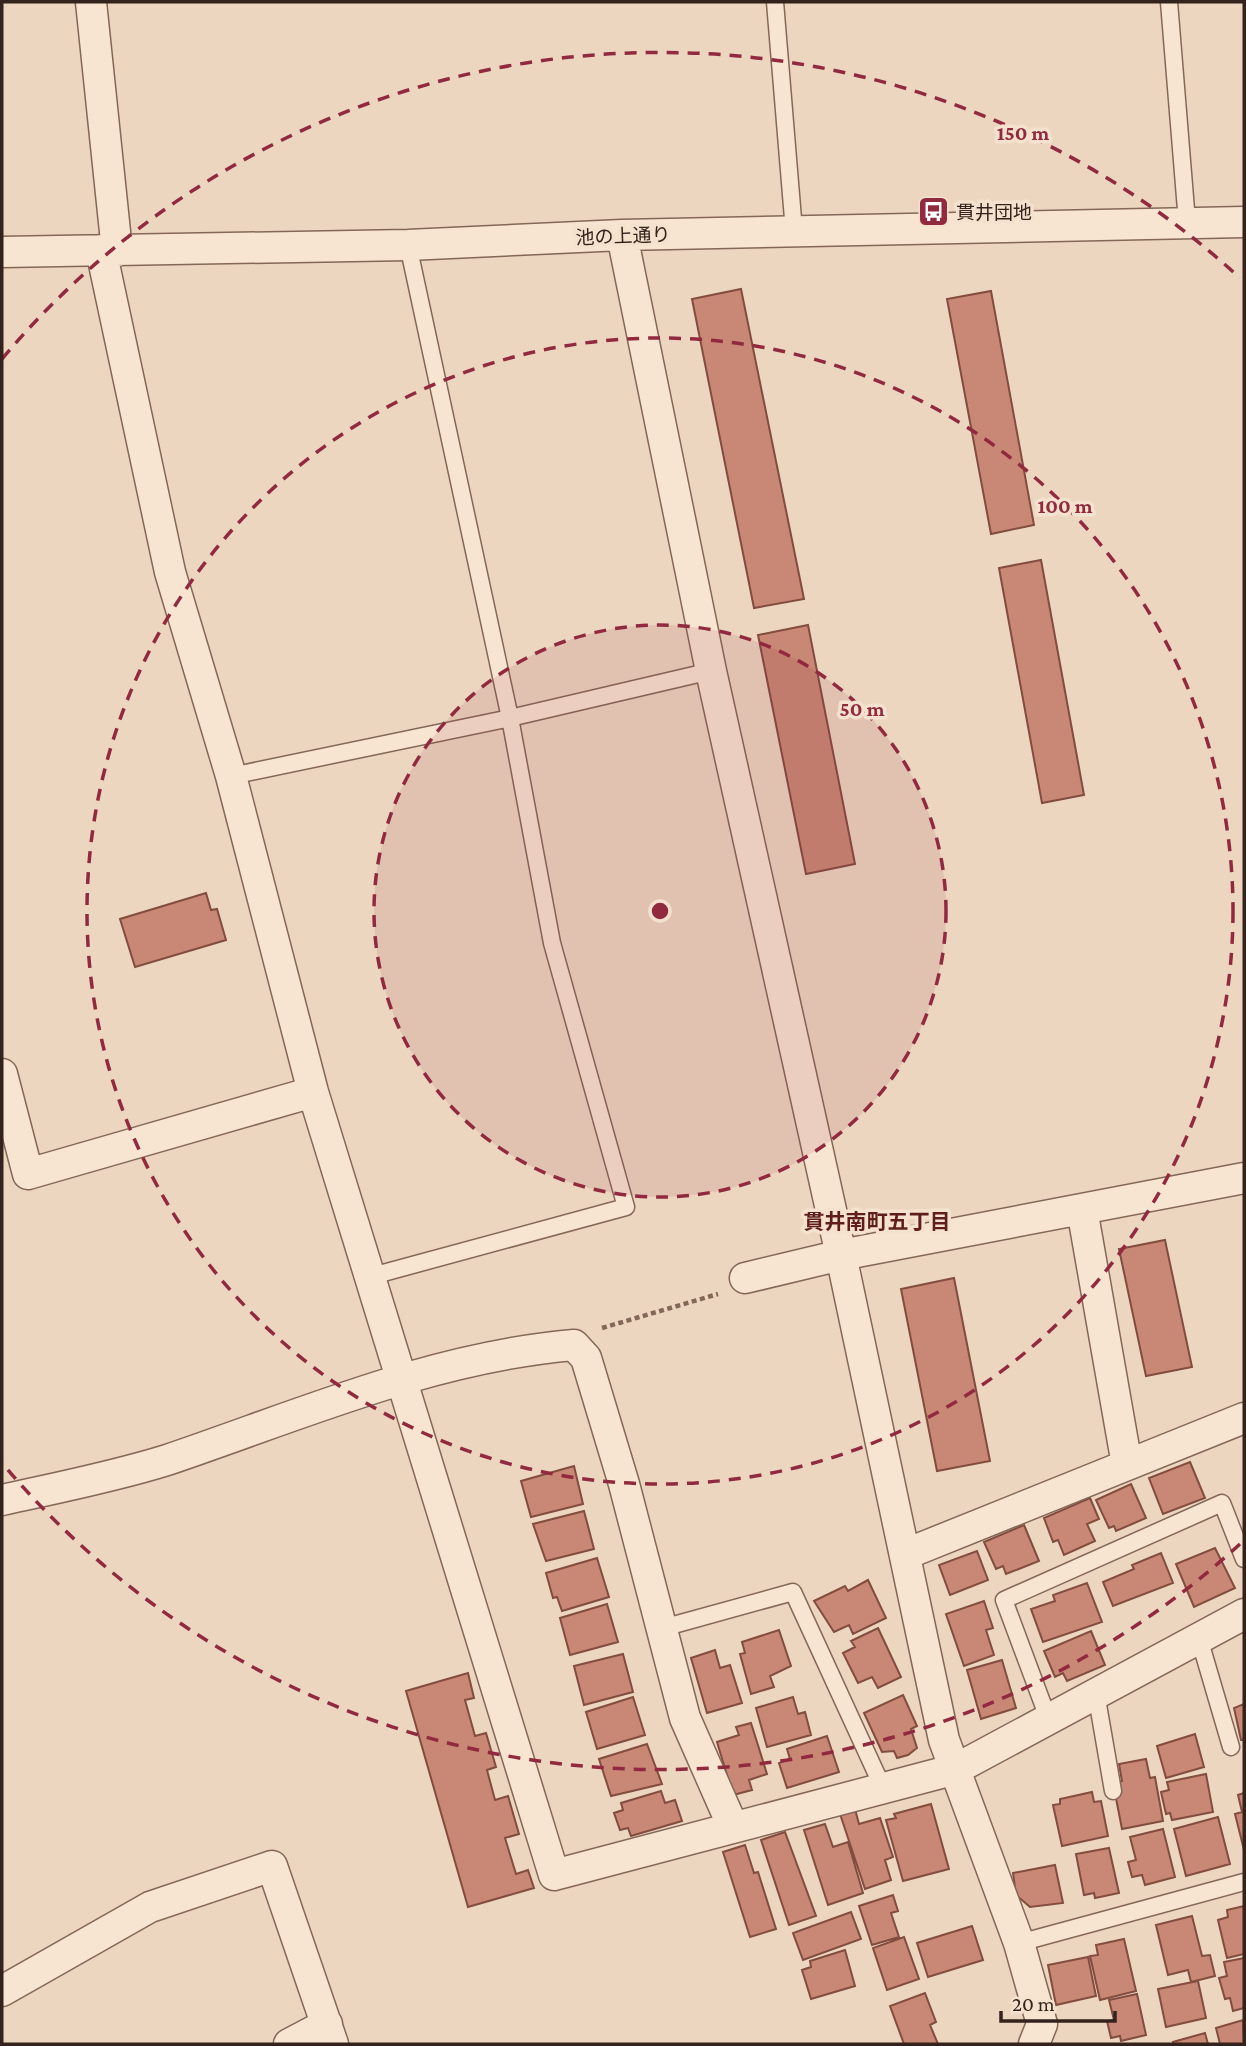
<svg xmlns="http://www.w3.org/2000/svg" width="1246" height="2046" font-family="'Crimson Pro','Noto Sans JP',serif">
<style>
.building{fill:#c98875;stroke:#824c3f;stroke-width:2}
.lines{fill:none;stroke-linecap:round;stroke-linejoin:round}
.service-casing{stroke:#846758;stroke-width:19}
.minor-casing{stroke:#846758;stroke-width:33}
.path{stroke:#846758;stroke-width:4.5;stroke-dasharray:5 3.5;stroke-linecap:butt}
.service{stroke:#f7e5d1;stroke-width:16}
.minor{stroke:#f7e5d1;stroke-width:30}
.ring{fill:none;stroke:#912a3f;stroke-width:3.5;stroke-dasharray:12 9}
.labels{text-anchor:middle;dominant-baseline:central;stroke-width:7;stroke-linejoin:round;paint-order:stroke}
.poi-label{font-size:19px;fill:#34231c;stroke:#f4e2ce;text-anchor:start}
.street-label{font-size:19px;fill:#34231c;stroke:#f4e2ce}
.neighbourhood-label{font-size:21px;font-weight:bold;fill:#5f1e1d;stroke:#f4e2ce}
.centre{fill:#912a3f;stroke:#f4e2ce;stroke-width:3.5}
.ring-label{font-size:21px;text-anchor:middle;font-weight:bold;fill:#912a3f;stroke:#f4e2ce;stroke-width:7;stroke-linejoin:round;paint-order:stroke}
</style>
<rect width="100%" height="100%" fill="#ecd6bf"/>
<path class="building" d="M 741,289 L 804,599 L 754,608 L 692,299 Z
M 991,291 L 1034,525 L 991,534 L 947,299 Z
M 1041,560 L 1084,795 L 1042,803 L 999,568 Z
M 808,625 L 855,864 L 806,874 L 758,635 Z
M 206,893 L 211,910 L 217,909 L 226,940 L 135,967 L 120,919 Z
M 1165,1240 L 1192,1367 L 1146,1376 L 1119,1249 Z
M 954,1278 L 990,1461 L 937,1471 L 901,1289 Z
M 1190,1462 L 1205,1498 L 1163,1514 L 1149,1478 Z
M 574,1466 L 583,1504 L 531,1517 L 521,1481 Z
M 1131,1484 L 1146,1518 L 1116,1531 L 1114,1526 L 1109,1528 L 1096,1500 Z
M 1090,1498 L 1099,1519 L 1087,1524 L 1095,1541 L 1064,1555 L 1058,1540 L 1053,1542 L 1044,1518 Z
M 584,1511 L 594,1549 L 546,1561 L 533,1524 Z
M 1024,1525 L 1039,1561 L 1006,1574 L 1003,1566 L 996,1569 L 984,1542 Z
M 1215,1548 L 1235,1588 L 1194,1607 L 1176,1564 Z
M 977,1551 L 988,1580 L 950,1595 L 939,1565 Z
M 1161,1553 L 1173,1583 L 1113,1606 L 1103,1582 L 1134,1569 L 1132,1565 Z
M 597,1558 L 609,1597 L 562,1611 L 557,1597 L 553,1598 L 546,1573 Z
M 868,1580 L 886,1618 L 853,1634 L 849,1625 L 834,1632 L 814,1601 L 845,1586 L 848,1591 Z
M 1087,1583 L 1102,1622 L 1043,1642 L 1031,1609 L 1055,1601 L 1053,1595 Z
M 984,1601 L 993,1628 L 986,1630 L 994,1655 L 964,1666 L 946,1614 Z
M 607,1604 L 618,1642 L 570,1655 L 560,1618 Z
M 878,1628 L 901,1677 L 878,1688 L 872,1677 L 858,1683 L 843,1653 L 855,1647 L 851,1641 Z
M 779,1630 L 791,1666 L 770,1676 L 774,1687 L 751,1694 L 740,1654 L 745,1653 L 742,1642 Z
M 1091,1631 L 1105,1665 L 1067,1681 L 1063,1673 L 1055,1677 L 1044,1651 Z
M 715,1650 L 720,1668 L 730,1665 L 742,1703 L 707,1713 L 691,1658 Z
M 623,1654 L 633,1692 L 584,1705 L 574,1666 Z
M 1002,1660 L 1016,1708 L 981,1719 L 967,1670 Z
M 468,1673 L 474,1698 L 465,1700 L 475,1736 L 486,1733 L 496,1767 L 487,1770 L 495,1800 L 508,1796 L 519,1834 L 505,1838 L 516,1874 L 528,1870 L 534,1888 L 468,1907 L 406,1691 Z
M 903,1695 L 917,1726 L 911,1729 L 917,1748 L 908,1755 L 897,1758 L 894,1751 L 882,1752 L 864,1713 Z
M 633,1697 L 645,1735 L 597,1749 L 586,1712 Z
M 793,1697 L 798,1714 L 805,1712 L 811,1735 L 767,1747 L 756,1708 Z
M 1244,1704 L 1244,1740 L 1241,1740 L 1234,1708 Z
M 751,1723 L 767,1774 L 749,1780 L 752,1790 L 733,1795 L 717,1742 L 739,1735 L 736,1727 Z
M 1195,1734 L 1204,1767 L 1166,1778 L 1157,1746 Z
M 827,1736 L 839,1772 L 787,1788 L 779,1763 L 790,1759 L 787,1749 Z
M 647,1744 L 662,1784 L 611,1796 L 599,1759 Z
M 1146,1759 L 1150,1778 L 1155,1777 L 1163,1821 L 1122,1829 L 1113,1783 L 1122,1781 L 1119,1764 Z
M 1206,1774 L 1213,1812 L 1172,1820 L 1170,1813 L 1166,1814 L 1161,1792 L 1169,1790 L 1167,1782 Z
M 661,1791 L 665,1803 L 675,1800 L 682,1821 L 631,1836 L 628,1828 L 620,1830 L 614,1813 L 623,1810 L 621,1803 Z
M 1092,1792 L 1094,1802 L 1101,1801 L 1108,1836 L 1062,1846 L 1053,1805 L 1060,1804 L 1060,1799 Z
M 1244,1793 L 1244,1850 L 1235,1814 L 1242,1812 L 1238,1795 Z
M 931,1804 L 949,1869 L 903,1881 L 886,1820 L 896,1818 L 894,1814 Z
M 855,1809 L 859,1824 L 880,1818 L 893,1857 L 885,1860 L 891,1880 L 865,1889 L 840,1814 Z
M 1218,1817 L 1230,1864 L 1186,1876 L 1174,1829 Z
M 825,1824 L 833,1847 L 848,1842 L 863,1893 L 828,1905 L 804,1830 Z
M 1163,1829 L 1175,1877 L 1145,1885 L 1142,1875 L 1132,1877 L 1128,1862 L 1136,1860 L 1130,1837 Z
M 785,1832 L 816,1916 L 789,1925 L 761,1840 Z
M 745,1845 L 754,1873 L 758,1872 L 776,1929 L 750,1937 L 723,1852 Z
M 1109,1848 L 1119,1893 L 1095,1898 L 1094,1893 L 1084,1895 L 1076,1854 Z
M 1055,1865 L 1063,1903 L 1030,1907 L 1016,1895 L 1013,1873 Z
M 893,1895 L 898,1911 L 891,1913 L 899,1937 L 872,1945 L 859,1906 Z
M 1244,1906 L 1244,1954 L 1227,1958 L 1218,1920 L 1228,1917 L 1227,1910 Z
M 851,1912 L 861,1939 L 803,1960 L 793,1933 Z
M 1192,1916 L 1202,1956 L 1210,1955 L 1215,1976 L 1191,1982 L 1188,1970 L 1168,1975 L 1156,1925 Z
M 972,1926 L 983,1960 L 928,1977 L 917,1943 Z
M 904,1937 L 919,1979 L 887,1990 L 873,1948 Z
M 1124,1939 L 1136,1991 L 1100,2000 L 1090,1956 L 1098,1955 L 1096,1945 Z
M 845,1950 L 855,1986 L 811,1999 L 802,1970 L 811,1967 L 810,1961 Z
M 1088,1957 L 1096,1996 L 1056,2005 L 1048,1965 Z
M 1244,1958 L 1244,2008 L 1233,2011 L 1230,1998 L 1225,1999 L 1219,1978 L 1227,1976 L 1224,1962 Z
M 1198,1981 L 1206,2018 L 1166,2027 L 1158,1989 Z
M 925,1993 L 936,2022 L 930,2025 L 938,2044 L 904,2044 L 890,2006 Z
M 1137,1994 L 1146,2035 L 1121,2041 L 1120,2036 L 1111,2038 L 1107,2021 L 1114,2020 L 1109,2000 Z
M 1243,2020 L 1244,2044 L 1220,2044 L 1216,2028 Z
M 1205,2033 L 1208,2044 L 1174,2044 L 1173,2042 Z"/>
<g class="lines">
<defs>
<path id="service" d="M 775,2 L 794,231
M 1169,2 L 1187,222
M 231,776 L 510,718 L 711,671
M 372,1276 L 626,1207 L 552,943 L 510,718 L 408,245
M 659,1629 L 793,1592 L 883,1788
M 1199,1638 L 1231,1747
M 1096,1693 L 1113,1791
M 1048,1718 L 1004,1600 L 1222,1503 L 1244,1559
M 1019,1943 L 1244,1882"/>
<path id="minor" d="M 91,2 L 117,251
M 622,235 L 711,671 L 841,1255 L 944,1740 L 1019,1943 L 1042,2024 L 1034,2044
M 101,250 L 170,572 L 231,776 L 313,1092 L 554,1875 L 956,1769 L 1244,1614
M 2,252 L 408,245 L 622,235 L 1244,222
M 2,1074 L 28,1174 L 313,1092
M 1082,1209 L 1127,1465
M 745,1278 L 841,1255 L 1244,1178
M 2,1500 C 56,1488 113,1477 167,1460 C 300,1415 432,1357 574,1345 L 586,1358 L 624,1484 L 685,1718 L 733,1827
M 906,1554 L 1244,1418
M 2,1991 L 150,1907 L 272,1866 L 333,2044
M 289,2044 L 327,2024"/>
</defs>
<use href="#service" class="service-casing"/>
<use href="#minor" class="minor-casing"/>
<path class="path" d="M 602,1328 L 718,1294"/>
<use href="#service" class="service"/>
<use href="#minor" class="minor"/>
</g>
<circle cx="660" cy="911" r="286" fill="#912a3f" fill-opacity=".12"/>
<g class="ring">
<circle cx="660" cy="911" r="286"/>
<circle cx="660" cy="911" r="573"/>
<path d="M1240 1544A859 859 0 0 1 2 1463M2 359A859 859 0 0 1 1240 278"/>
</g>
<defs>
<symbol id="bus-square" viewBox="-11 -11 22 22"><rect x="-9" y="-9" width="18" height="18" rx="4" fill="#912a3f" stroke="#f4e2ce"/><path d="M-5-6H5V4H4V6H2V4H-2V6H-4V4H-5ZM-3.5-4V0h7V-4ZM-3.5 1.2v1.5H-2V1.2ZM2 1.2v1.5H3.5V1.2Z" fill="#fff"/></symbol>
</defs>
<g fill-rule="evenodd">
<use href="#bus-square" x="916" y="194" width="35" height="35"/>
</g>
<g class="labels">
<g class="poi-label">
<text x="956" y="212">貫井団地</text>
</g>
<g class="street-label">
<text transform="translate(623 236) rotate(-2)">池の上通り</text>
</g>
<g class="neighbourhood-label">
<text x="877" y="1222">貫井南町五丁目</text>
</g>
</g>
<circle cx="660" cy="911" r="10" class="centre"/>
<g class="ring-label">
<text x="1023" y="140">150 m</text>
<text x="1065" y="513">100 m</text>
<text x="862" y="716">50 m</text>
</g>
<rect width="1246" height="2046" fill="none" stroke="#34231c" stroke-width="7"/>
<path d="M1001 2011v10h114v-10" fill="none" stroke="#34231c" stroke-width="3.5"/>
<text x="1012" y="2011" font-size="21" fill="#34231c" stroke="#f4e2ce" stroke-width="5" paint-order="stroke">20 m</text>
</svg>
